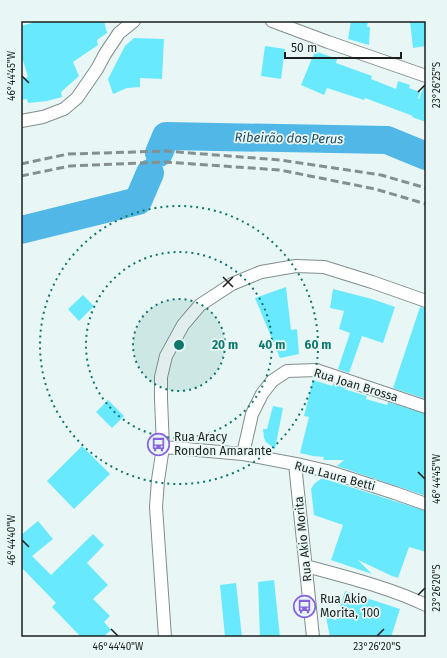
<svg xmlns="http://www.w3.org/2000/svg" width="447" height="658" font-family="'Fira Sans',sans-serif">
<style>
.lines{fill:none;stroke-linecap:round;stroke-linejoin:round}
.river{stroke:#51b7e6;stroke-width:28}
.building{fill:#69e9fe}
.street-casing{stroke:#818e8d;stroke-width:14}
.street{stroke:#fff;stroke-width:12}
.rail{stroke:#85908e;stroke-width:3;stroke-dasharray:8 4;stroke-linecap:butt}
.ticks{fill:none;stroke:#1b201f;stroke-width:1.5}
.ring{fill:none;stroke:#0f766e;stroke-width:2;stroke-dasharray:2 4}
.labels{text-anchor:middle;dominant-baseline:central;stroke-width:3.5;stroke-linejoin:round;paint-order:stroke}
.street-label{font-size:12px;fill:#1b201f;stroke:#e8f7f5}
.poi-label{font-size:12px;fill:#1b201f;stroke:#e8f7f5;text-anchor:start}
.water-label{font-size:13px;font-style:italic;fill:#224d61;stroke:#e8f7f5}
.centre{fill:#0f766e;stroke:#e8f7f5;stroke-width:2}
.ring-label{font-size:12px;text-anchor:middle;font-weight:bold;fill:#0f766e;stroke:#e8f7f5;stroke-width:3.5;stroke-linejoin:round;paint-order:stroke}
.neatline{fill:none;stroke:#1b201f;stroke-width:1.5}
.ticks-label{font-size:10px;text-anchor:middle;fill:#1b201f}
</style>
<rect width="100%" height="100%" fill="#e8f7f5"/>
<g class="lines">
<path class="river" d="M 159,153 L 166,136 L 387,140 L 426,156
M 21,230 L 138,201 L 150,173"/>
</g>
<path class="building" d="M 32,21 L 104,21 L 107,33 L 97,40 L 98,45 L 73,62 L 79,76 L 61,92 L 62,97 L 47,101 L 28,103 L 27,99 L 21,100 L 21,79 L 28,77 L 21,54 L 21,26 L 32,23 Z
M 351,21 L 368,21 L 367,27 L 370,27 L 369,45 L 348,39 Z
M 410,21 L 426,21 L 426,46 L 413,48 Z
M 134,38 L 164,39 L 162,79 L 140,78 L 140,87 L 127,88 L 113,94 L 108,79 L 125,46 Z
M 265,46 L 285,49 L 281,79 L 261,76 Z
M 315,51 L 337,59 L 336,63 L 372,76 L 371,79 L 396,89 L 398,81 L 410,85 L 409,88 L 420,92 L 418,99 L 419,99 L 425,84 L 426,84 L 426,122 L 412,117 L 413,116 L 365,98 L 364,100 L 327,88 L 324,95 L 301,85 Z
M 286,287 L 291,330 L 297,329 L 299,354 L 280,358 L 255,298 Z
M 333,289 L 372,299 L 395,307 L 383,343 L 362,336 L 349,373 L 338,369 L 350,333 L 339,329 L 344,311 L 330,308 Z
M 83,295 L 94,306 L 79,321 L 68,309 Z
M 420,307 L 426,308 L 426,399 L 393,388 Z
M 313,380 L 332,386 L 333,384 L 345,388 L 344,389 L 367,396 L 366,399 L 387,405 L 388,402 L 426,414 L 426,496 L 337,466 L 344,460 L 323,460 L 324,457 L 313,456 L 300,453 L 309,417 L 304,416 Z
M 108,400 L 124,416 L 112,428 L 96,412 Z
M 273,406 L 283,408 L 275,449 L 266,442 L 264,438 L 263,429 L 267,429 Z
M 82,446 L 110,474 L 74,509 L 47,481 Z
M 322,478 L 426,511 L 426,552 L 409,547 L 398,578 L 392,576 L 358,560 L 372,574 L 331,560 L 343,525 L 314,515 L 311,489 L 314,484 Z
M 38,521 L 53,539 L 32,556 L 51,575 L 93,534 L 104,545 L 87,563 L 108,585 L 93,599 L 110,616 L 104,622 L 111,630 L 103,637 L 81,637 L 52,607 L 56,603 L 21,567 L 21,535 Z
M 274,580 L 280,637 L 260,637 L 258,582 Z
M 236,583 L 242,637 L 225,637 L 220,585 Z
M 345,591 L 400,609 L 391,637 L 330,637 L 326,617 L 336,620 Z"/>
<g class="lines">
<defs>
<path id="street" d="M 272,21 L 328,42 L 426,76
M 21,121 L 43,117 L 64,109 L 77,98 L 97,69 L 105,54 L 119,33 L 134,21
M 163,447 L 243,454 L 301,465 L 327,471 L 395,493 L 426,504
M 243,454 L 252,414 L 262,394 L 272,381 L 287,371 L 316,370 L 426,407
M 295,464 L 313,637
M 306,566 C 346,577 388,587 426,605
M 165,637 L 156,507 L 158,480 L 163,447 L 161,399 L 161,377 L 166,356 L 183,325 L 200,305 L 232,284 L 261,272 L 296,266 L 324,267 L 372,282 L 426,301"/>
</defs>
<use href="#street" class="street-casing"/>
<use href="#street" class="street"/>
<path class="rail" d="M 21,164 L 68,154 L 165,151 L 280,160 L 381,175 L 426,188
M 21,176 L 70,166 L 165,162 L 280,170 L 375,189 L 426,204"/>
</g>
<path class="ticks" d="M 22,76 L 29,83M 418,92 L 425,85M 223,277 L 233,287M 223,287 L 233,277M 418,472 L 425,479M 22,540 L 29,547M 418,595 L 425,588M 111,629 L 118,636M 377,636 L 384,629"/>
<circle cx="179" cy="345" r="46" fill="#0f766e" fill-opacity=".12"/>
<g class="ring">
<circle cx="179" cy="345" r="46"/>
<circle cx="179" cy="345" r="93"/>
<circle cx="179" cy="345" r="139"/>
</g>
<defs>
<symbol id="bus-ring" viewBox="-11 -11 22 22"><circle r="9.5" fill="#e8f7f5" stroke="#8964df" stroke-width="1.5"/><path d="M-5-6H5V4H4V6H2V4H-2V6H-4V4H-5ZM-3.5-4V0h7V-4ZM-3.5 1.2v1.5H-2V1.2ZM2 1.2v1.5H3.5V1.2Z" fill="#8964df"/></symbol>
</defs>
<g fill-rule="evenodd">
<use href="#bus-ring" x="146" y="432" width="25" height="25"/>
<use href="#bus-ring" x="292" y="594" width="25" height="25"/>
</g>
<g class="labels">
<g class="street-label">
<text transform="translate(356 385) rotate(17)">Rua Joan Brossa</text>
<text transform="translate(335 476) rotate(15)">Rua Laura Betti</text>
<text transform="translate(303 539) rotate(-96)">Rua Akio Morita</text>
</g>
<g class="poi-label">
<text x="174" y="437">Rua Aracy<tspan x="174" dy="14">Rondon Amarante</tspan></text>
<text x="320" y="599">Rua Akio<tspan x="320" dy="14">Morita, 100</tspan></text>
</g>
<g class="water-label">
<text transform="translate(289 138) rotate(1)">Ribeirão dos Perus</text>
</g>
</g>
<circle cx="179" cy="345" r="6" class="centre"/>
<g class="ring-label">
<text x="225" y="349">20 m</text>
<text x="272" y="349">40 m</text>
<text x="318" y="349">60 m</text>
</g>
<rect width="447" height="658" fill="none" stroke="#e8f7f5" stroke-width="44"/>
<path d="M285 52v6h116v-6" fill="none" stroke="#1b201f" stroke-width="2"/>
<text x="291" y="52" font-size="12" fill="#1b201f" stroke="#e8f7f5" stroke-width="3" paint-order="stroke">50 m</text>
<rect x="22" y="22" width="403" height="614" class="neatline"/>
<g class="ticks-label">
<text transform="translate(11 76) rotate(-90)" y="4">46°44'45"W</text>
<text transform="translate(436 85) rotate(-90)" y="4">23°26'25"S</text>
<text transform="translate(436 479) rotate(-90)" y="4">46°44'45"W</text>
<text transform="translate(11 540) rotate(-90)" y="4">46°44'40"W</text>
<text transform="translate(436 588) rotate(-90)" y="4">23°26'20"S</text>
<text x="118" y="650">46°44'40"W</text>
<text x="377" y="650">23°26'20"S</text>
</g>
</svg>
